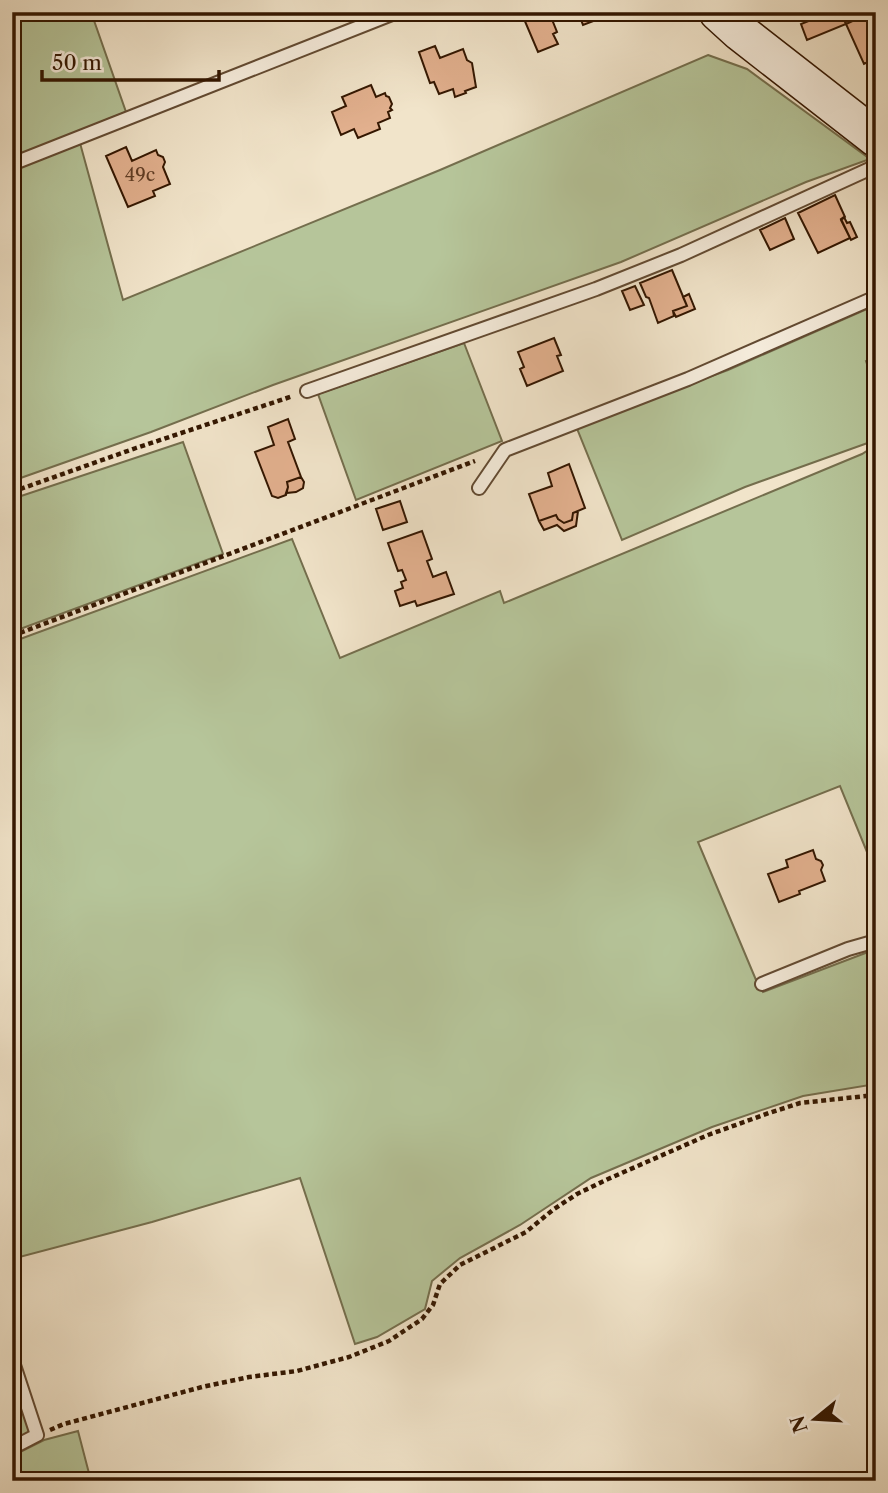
<svg xmlns="http://www.w3.org/2000/svg" width="888" height="1493" font-family="'Libre Caslon Text',serif">
<style>
.green{fill:#b6c59a;stroke:#746e4d;stroke-width:2}
.building{fill:#e2b08e;stroke:#331600;stroke-width:2}
.lines{fill:none;stroke-linecap:round;stroke-linejoin:round}
.lane-casing{stroke:#624a32;stroke-width:16}
.secondary-casing{stroke:#331600;stroke-width:40}
.path{stroke:#331600;stroke-width:4.5;stroke-dasharray:5 3.5;stroke-linecap:butt}
.lane{stroke:#f6eddd;stroke-width:12}
.secondary{stroke:#f6eddd;stroke-width:37}
.labels{text-anchor:middle;dominant-baseline:central;stroke-width:7;stroke-linejoin:round;paint-order:stroke}
.number-label{font-size:18px;fill:#5f3c24}
</style>
<rect width="100%" height="100%" fill="#f1e4ca"/>
<filter id="stains"><feTurbulence type="fractalNoise" baseFrequency=".00286" numOctaves="4"/><feColorMatrix values="0 0 0 0 .2 0 0 0 0 .09 0 0 0 0 .02 0 0 0 .5 -.17"/></filter>
<radialGradient id="worn" r=".72"><stop offset=".6" stop-color="#630" stop-opacity="0"/><stop offset="1" stop-color="#630" stop-opacity=".3"/></radialGradient>
<path class="green" d="M 12,12 L 91,12 L 126,112 L 12,158 Z
M 708,55 L 747,69 L 870,159 L 806,182 L 621,262 L 273,385 L 151,432 L 12,481 L 12,171 L 80,143 L 123,300 L 440,170 Z
M 876,305 L 876,357 L 866,361 L 876,390 L 876,440 L 745,487 L 622,540 L 576,426 L 728,370 Z
M 464,343 L 502,441 L 356,500 L 318,394 Z
M 183,442 L 223,554 L 12,632 L 12,499 Z
M 876,445 L 876,874 L 840,786 L 698,842 L 756,980 L 763,992 L 876,949 L 876,1084 L 803,1096 L 712,1127 L 591,1178 L 520,1225 L 460,1258 L 432,1281 L 425,1309 L 377,1337 L 355,1344 L 300,1178 L 152,1222 L 12,1259 L 12,642 L 292,539 L 340,658 L 500,591 L 504,603 L 862,454 Z
M 12,1348 L 39,1428 L 12,1441 Z
M 78,1431 L 91,1481 L 12,1481 L 12,1456 L 44,1440 Z"/>
<path class="building" d="M 542,12 L 549,12 L 557,32 L 553,34 L 558,44 L 538,52 L 524,19 Z
M 578,12 L 617,12 L 583,25 Z
M 831,12 L 841,12 L 846,24 L 807,40 L 801,24 Z
M 851,12 L 872,12 L 846,24 L 842,16 Z
M 872,12 L 876,12 L 876,58 L 864,64 L 846,24 Z
M 435,46 L 440,58 L 463,49 L 467,60 L 472,63 L 476,87 L 465,91 L 466,93 L 455,97 L 453,89 L 439,94 L 434,82 L 430,83 L 419,52 Z
M 371,85 L 376,97 L 385,93 L 386,96 L 389,97 L 392,104 L 390,108 L 392,110 L 388,112 L 390,118 L 378,123 L 380,129 L 358,138 L 354,129 L 341,135 L 332,112 L 346,106 L 342,97 Z
M 126,147 L 132,161 L 156,150 L 158,155 L 163,157 L 165,162 L 163,167 L 170,184 L 153,191 L 155,196 L 128,207 L 106,156 Z
M 835,195 L 845,217 L 841,220 L 850,238 L 818,253 L 798,213 Z
M 844,217 L 847,223 L 850,222 L 857,237 L 851,240 L 841,219 Z
M 785,218 L 794,239 L 770,250 L 760,230 Z
M 672,270 L 687,306 L 673,311 L 674,316 L 658,323 L 649,298 L 646,297 L 640,283 Z
M 635,286 L 644,305 L 630,310 L 622,291 Z
M 689,294 L 695,309 L 676,317 L 673,311 L 687,306 L 683,297 Z
M 554,338 L 561,355 L 557,356 L 563,371 L 527,386 L 520,369 L 524,367 L 518,352 Z
M 288,419 L 295,439 L 288,442 L 301,477 L 287,482 L 288,487 L 286,495 L 278,498 L 272,496 L 255,452 L 274,445 L 268,427 Z
M 569,464 L 585,508 L 573,513 L 572,520 L 564,523 L 558,519 L 556,515 L 539,521 L 529,494 L 552,486 L 548,473 Z
M 301,477 L 304,482 L 303,488 L 296,492 L 286,493 L 288,487 L 287,482 Z
M 400,501 L 407,522 L 383,530 L 376,509 Z
M 578,511 L 576,526 L 564,531 L 557,525 L 544,530 L 539,521 L 556,515 L 558,519 L 564,523 L 572,520 L 573,513 Z
M 422,531 L 432,559 L 427,561 L 433,577 L 446,572 L 454,594 L 417,606 L 415,601 L 400,606 L 395,591 L 403,588 L 401,582 L 406,580 L 402,570 L 398,571 L 388,543 Z
M 813,850 L 816,859 L 821,861 L 823,865 L 821,870 L 825,881 L 799,891 L 800,894 L 779,902 L 768,874 L 788,867 L 786,860 Z"/>
<g class="lines">
<defs>
<path id="lane" d="M 12,164 L 397,12
M 307,391 L 596,289 L 681,255 L 876,166
M 479,488 L 505,450 L 688,379 L 876,297
M 762,984 L 848,949 L 876,941
M 12,1359 L 37,1435 L 12,1448"/>
<path id="secondary" d="M 718,12 L 740,32 L 876,138"/>
</defs>
<use href="#lane" class="lane-casing"/>
<use href="#secondary" class="secondary-casing"/>
<path class="path" d="M 12,492 L 136,448 L 293,396
M 12,636 L 475,461
M 50,1430 L 64,1424 L 202,1387 L 249,1377 L 297,1371 L 349,1357 L 389,1341 L 422,1319 L 433,1305 L 440,1284 L 460,1265 L 526,1232 L 554,1209 L 577,1194 L 608,1179 L 708,1135 L 769,1113 L 800,1103 L 876,1095"/>
<use href="#lane" class="lane"/>
<use href="#secondary" class="secondary"/>
</g>
<g class="labels">
<g class="number-label">
<text x="140" y="175">49c</text>
</g>
</g>
<rect width="888" height="1493" fill="none" stroke="#f1e4ca" stroke-width="42"/>
<rect x="14" y="14" width="860" height="1465" fill="none" stroke="#331600" stroke-width="3.5"/>
<rect x="21" y="21" width="846" height="1451" fill="none" stroke="#331600" stroke-width="2"/>
<g transform="translate(815 1419) rotate(252)" stroke="#f6eddd" stroke-width="5" paint-order="stroke">
<path d="M0-5L12 26L0 18L-12 26Z" fill="#331600"/>
<text y="-10" font-size="19" font-weight="bold" text-anchor="middle" fill="#331600">N</text>
</g>
<path d="M42 70v10h177v-10" fill="none" stroke="#331600" stroke-width="3.5"/>
<text x="52" y="70" font-size="21" fill="#331600" stroke="#f6eddd" stroke-width="5" paint-order="stroke">50 m</text>
<rect width="100%" height="100%" filter="url(#stains)"/>
<rect width="100%" height="100%" fill="url(#worn)"/>
</svg>
